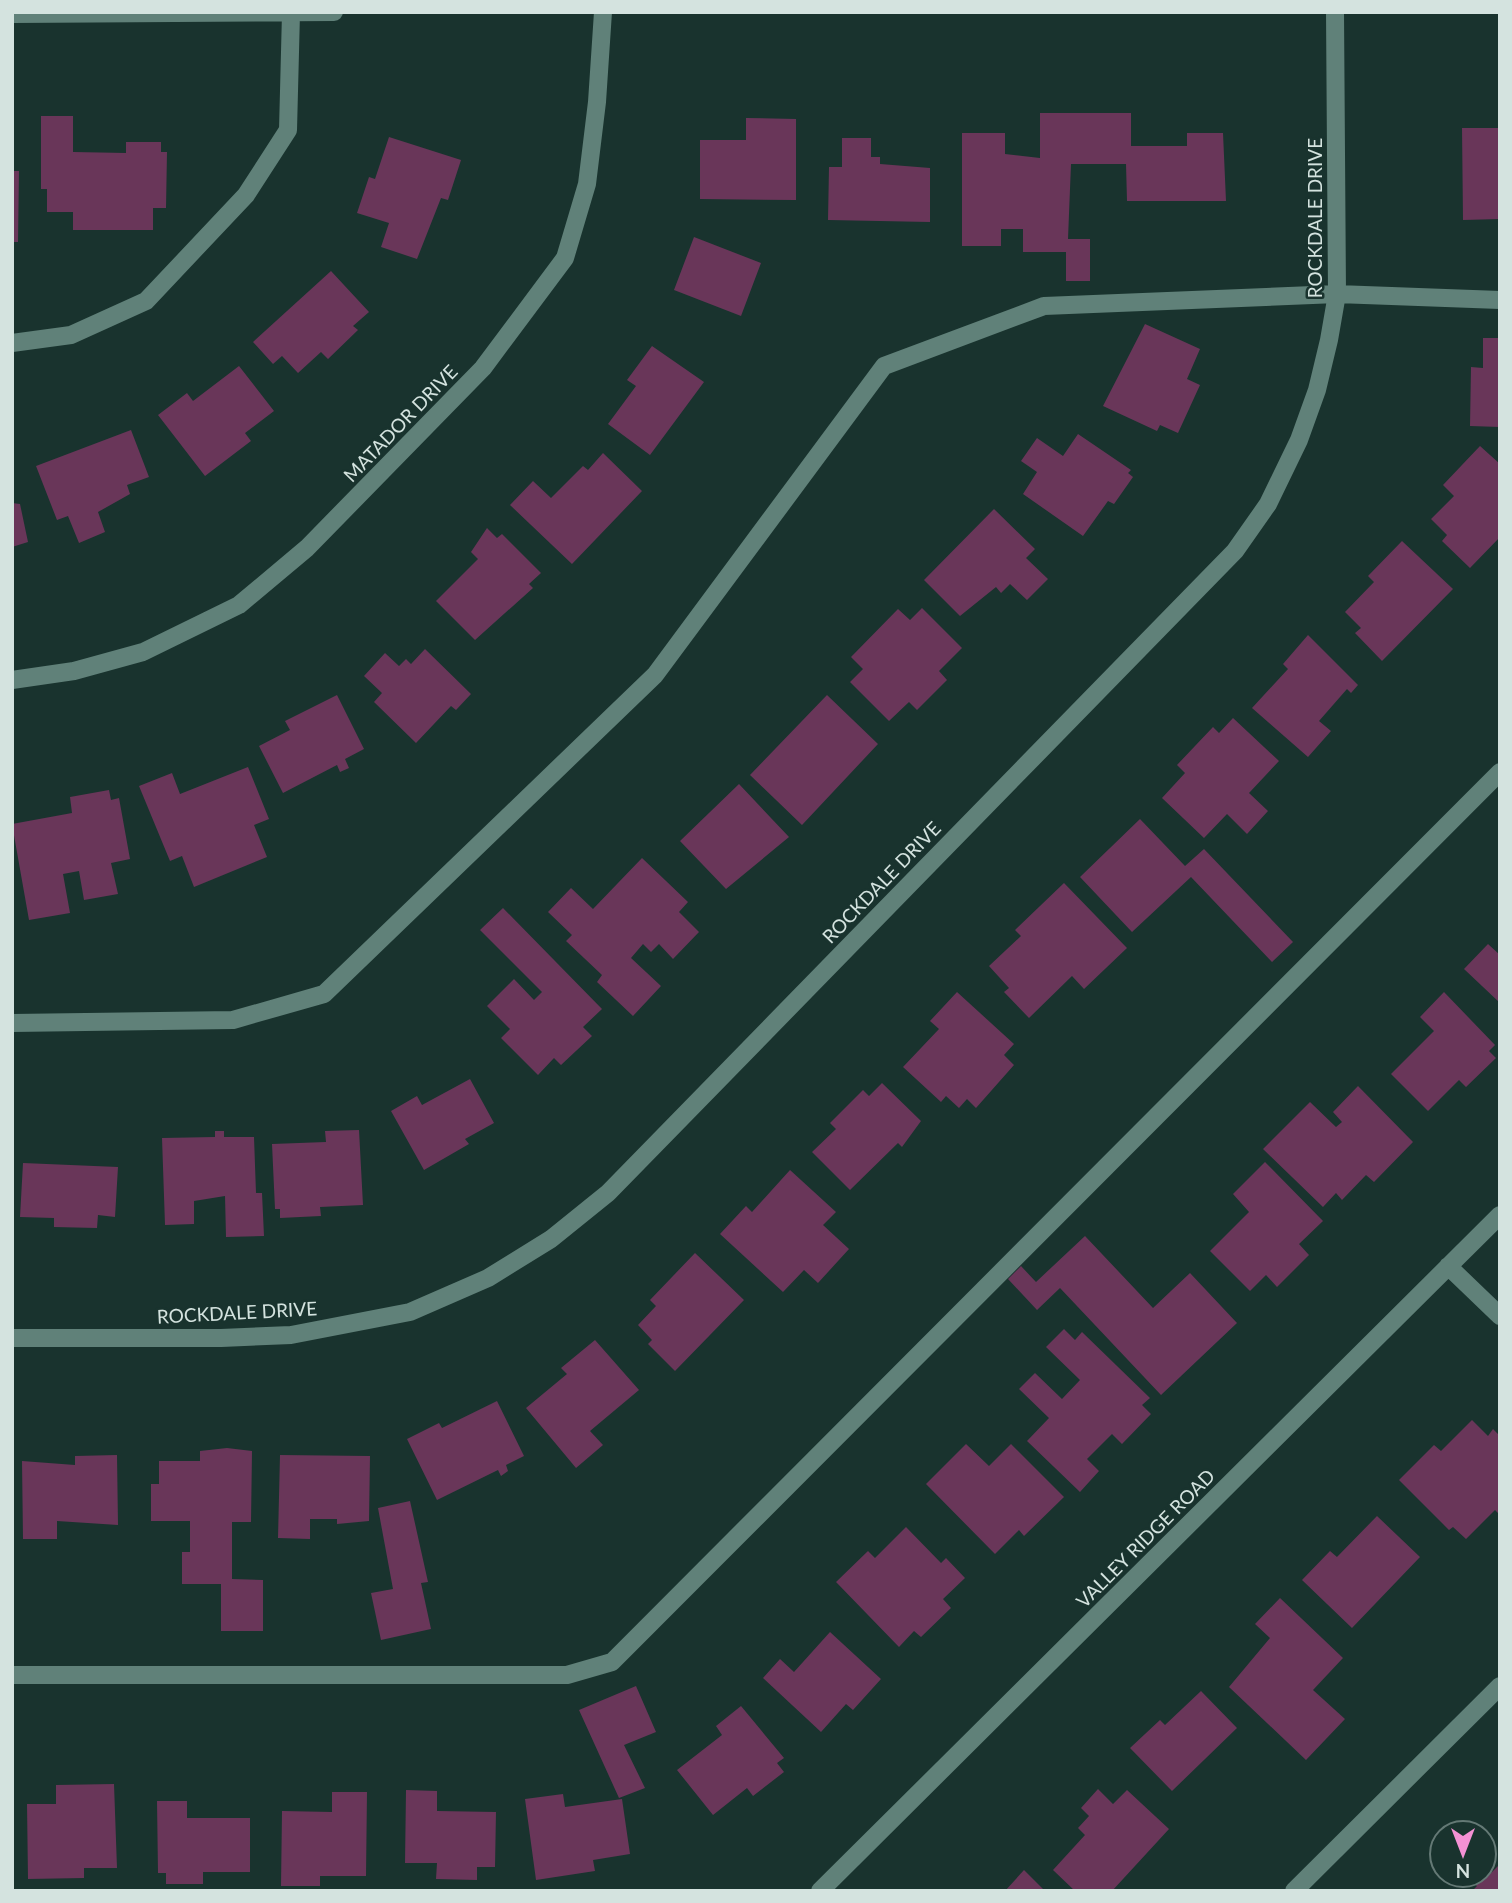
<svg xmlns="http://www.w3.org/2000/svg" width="1512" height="1903" font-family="Lato,sans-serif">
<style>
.building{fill:#693659}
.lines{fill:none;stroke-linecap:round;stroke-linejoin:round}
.minor{stroke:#608179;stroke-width:18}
.labels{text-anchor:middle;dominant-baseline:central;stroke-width:5;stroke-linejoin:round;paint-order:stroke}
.street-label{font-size:19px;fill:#d4e3df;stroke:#19332e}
</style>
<rect width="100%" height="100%" fill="#19332e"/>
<path class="building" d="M 1040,113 L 1131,113 L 1131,146 L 1187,146 L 1187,133 L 1223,133 L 1226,201 L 1127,201 L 1126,164 L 1071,164 L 1068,239 L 1090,239 L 1090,281 L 1066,281 L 1066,252 L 1023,252 L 1023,229 L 1001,229 L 1001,246 L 962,246 L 962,133 L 1005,133 L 1005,154 L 1040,158 Z
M 41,116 L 73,116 L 73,152 L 126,153 L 126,142 L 161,142 L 161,152 L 167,152 L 166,208 L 153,208 L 153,230 L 73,230 L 73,212 L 47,212 L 47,189 L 41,189 Z
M 746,118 L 796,119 L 796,200 L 700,199 L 700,140 L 746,140 Z
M 1462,128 L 1500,128 L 1500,219 L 1463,220 Z
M 389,137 L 461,160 L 448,200 L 441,198 L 417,259 L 381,247 L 389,223 L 357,213 L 369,177 L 375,179 Z
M 842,138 L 871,138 L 871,157 L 880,157 L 880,164 L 930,168 L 930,222 L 828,220 L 829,167 L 842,167 Z
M 12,171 L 19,171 L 18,242 L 12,242 Z
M 694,237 L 761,263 L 741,316 L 674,290 Z
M 331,271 L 369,312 L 353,326 L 358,330 L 328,359 L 321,352 L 298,373 L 282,356 L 273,364 L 253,342 Z
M 1145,324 L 1200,349 L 1187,379 L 1200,385 L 1178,433 L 1160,425 L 1157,431 L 1103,406 Z
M 1483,338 L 1500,338 L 1500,427 L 1470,426 L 1471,367 L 1483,368 Z
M 652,346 L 704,382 L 650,455 L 608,424 L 636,386 L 627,380 Z
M 239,366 L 274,411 L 245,433 L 251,441 L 205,476 L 158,415 L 187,393 L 193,401 Z
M 131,430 L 149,477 L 127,485 L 130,494 L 98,512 L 105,532 L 79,543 L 68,516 L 57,520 L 36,466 Z
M 1078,434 L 1131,470 L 1128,473 L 1133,477 L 1114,504 L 1108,501 L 1083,536 L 1023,494 L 1037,472 L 1021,461 L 1037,438 L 1063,456 Z
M 1480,446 L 1500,464 L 1500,537 L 1470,568 L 1442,541 L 1447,535 L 1431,519 L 1454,496 L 1443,485 Z
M 603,453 L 642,491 L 572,564 L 510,505 L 533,481 L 551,498 L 583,466 L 588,470 Z
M 12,503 L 20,504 L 28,542 L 12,547 Z
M 994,509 L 1035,549 L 1026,558 L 1048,579 L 1027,600 L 1010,584 L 1001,593 L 996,587 L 960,616 L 924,580 Z
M 487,528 L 497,538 L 502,534 L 541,573 L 529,584 L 533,588 L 475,640 L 436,601 L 478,559 L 471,552 Z
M 1402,541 L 1453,589 L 1382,661 L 1355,633 L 1361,628 L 1345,612 L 1374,582 L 1368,576 Z
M 922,608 L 962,648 L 939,671 L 947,680 L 917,710 L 909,702 L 889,721 L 850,682 L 863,669 L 851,657 L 898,609 L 910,620 Z
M 1308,635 L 1358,685 L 1351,693 L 1347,689 L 1319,721 L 1331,731 L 1308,757 L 1252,708 L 1288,669 L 1283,664 Z
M 425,649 L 471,694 L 456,710 L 451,706 L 416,743 L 374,702 L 382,693 L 364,676 L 385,653 L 399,666 L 406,659 L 411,664 Z
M 337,695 L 364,749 L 345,759 L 349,768 L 340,772 L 337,765 L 283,793 L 259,746 L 290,730 L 285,721 Z
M 827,695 L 878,744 L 802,825 L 750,775 Z
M 1233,718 L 1279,761 L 1249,793 L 1268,811 L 1247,834 L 1227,814 L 1204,838 L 1162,798 L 1185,773 L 1177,765 L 1213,727 L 1219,733 Z
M 248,767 L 269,819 L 254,825 L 267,857 L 194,887 L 182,856 L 170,861 L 139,786 L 172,773 L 180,794 Z
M 739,784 L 789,837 L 726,889 L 680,841 Z
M 109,790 L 111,800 L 119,798 L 130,859 L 111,863 L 118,894 L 84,900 L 79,871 L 63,874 L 70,913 L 29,920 L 12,824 L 72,813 L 70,797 Z
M 1140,819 L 1185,866 L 1204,849 L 1293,942 L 1272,962 L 1191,877 L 1132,932 L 1080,877 Z
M 642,858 L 688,902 L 679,912 L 699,932 L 673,959 L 659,944 L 651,952 L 643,944 L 631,958 L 661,986 L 633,1016 L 597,982 L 602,975 L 566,941 L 572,935 L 548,912 L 571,888 L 593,909 Z
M 1064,883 L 1127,948 L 1084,989 L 1072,976 L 1029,1018 L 1004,992 L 1009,988 L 989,966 L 1021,936 L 1015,930 Z
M 503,908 L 602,1009 L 583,1027 L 592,1036 L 561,1065 L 554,1058 L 538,1075 L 501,1038 L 510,1029 L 487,1006 L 514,979 L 534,1000 L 542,992 L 480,930 Z
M 1488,944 L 1500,955 L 1500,1003 L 1464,969 Z
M 957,992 L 1014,1044 L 1004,1055 L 1014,1065 L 976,1108 L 967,1099 L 959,1108 L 946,1096 L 941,1102 L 903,1067 L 939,1029 L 930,1021 Z
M 1444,992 L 1495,1045 L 1489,1051 L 1496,1058 L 1466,1087 L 1459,1080 L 1428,1111 L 1391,1074 L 1434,1031 L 1420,1017 Z
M 470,1079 L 494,1123 L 465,1139 L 469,1144 L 424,1170 L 391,1111 L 417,1096 L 422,1105 Z
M 882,1083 L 921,1121 L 902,1147 L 898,1143 L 850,1190 L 812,1152 L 836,1129 L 830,1123 L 863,1090 L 869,1096 Z
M 1358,1086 L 1413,1142 L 1374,1182 L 1366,1175 L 1342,1200 L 1336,1193 L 1323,1207 L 1263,1149 L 1310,1102 L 1336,1127 L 1342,1122 L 1333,1112 Z
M 359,1130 L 363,1205 L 320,1207 L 321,1216 L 280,1218 L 280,1209 L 275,1209 L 272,1144 L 326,1142 L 325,1131 Z
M 215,1131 L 224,1131 L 224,1137 L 254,1137 L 256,1193 L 262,1193 L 264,1236 L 226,1237 L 225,1196 L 194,1201 L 194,1224 L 165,1225 L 162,1138 L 215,1137 Z
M 1265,1162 L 1323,1221 L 1299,1244 L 1309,1255 L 1277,1287 L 1266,1275 L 1250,1291 L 1210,1251 L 1249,1212 L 1233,1194 Z
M 23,1163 L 118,1167 L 115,1217 L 98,1215 L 97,1228 L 54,1227 L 54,1218 L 20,1217 Z
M 790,1170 L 836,1212 L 823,1225 L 849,1249 L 818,1283 L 804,1270 L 783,1292 L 720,1234 L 746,1206 L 752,1212 Z
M 1085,1236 L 1153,1308 L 1190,1273 L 1237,1323 L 1161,1395 L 1060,1288 L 1037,1310 L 1008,1279 L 1021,1266 L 1036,1282 Z
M 695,1253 L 744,1300 L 675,1371 L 648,1344 L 652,1340 L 638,1325 L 656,1306 L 650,1300 Z
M 1064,1329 L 1075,1340 L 1082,1332 L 1150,1398 L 1142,1405 L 1151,1414 L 1122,1444 L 1112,1434 L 1087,1459 L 1099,1471 L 1080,1492 L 1027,1441 L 1049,1418 L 1019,1389 L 1035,1373 L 1062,1399 L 1080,1380 L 1046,1347 Z
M 595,1340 L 639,1390 L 590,1431 L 603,1445 L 576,1468 L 526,1408 L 567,1374 L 561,1368 Z
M 497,1401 L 524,1456 L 506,1465 L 508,1471 L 501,1476 L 498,1470 L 437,1500 L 407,1439 L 439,1423 L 442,1428 Z
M 1472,1420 L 1488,1436 L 1493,1429 L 1500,1436 L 1500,1515 L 1495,1510 L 1466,1539 L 1453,1527 L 1449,1530 L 1399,1480 L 1434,1445 L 1441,1451 Z
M 966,1444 L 989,1466 L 1011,1444 L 1064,1497 L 1024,1536 L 1019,1530 L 995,1554 L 926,1484 Z
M 227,1448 L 252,1451 L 251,1522 L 232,1522 L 232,1579 L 263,1580 L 263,1631 L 221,1631 L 221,1584 L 182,1584 L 182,1552 L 190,1552 L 190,1521 L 151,1521 L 151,1484 L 159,1484 L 159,1461 L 200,1461 L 200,1451 Z
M 117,1455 L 118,1525 L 57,1521 L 57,1539 L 23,1539 L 22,1461 L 75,1465 L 75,1456 Z
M 280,1455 L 370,1456 L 369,1521 L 337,1524 L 337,1519 L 310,1519 L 310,1539 L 278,1538 Z
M 410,1501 L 428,1582 L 421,1583 L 431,1629 L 381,1640 L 371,1593 L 393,1589 L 378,1508 Z
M 1377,1516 L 1420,1557 L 1352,1628 L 1302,1580 L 1330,1551 L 1337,1557 Z
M 906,1527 L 941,1563 L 946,1558 L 965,1578 L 943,1599 L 951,1608 L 921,1637 L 914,1631 L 899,1647 L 836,1582 L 868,1551 L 875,1558 Z
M 1280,1598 L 1343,1658 L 1313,1690 L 1345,1719 L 1306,1760 L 1229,1687 L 1270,1638 L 1255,1624 Z
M 830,1632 L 881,1679 L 853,1710 L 846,1704 L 821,1732 L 763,1678 L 780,1659 L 794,1672 Z
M 636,1686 L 656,1732 L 624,1745 L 645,1788 L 619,1798 L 579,1710 Z
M 1201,1691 L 1237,1728 L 1172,1791 L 1130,1748 L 1160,1720 L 1165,1725 Z
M 741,1706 L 784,1758 L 777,1763 L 784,1772 L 753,1796 L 747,1788 L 713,1815 L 677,1770 L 722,1735 L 716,1726 Z
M 114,1784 L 117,1868 L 84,1868 L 84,1878 L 28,1879 L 27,1804 L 56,1804 L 56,1785 Z
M 1098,1789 L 1113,1804 L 1127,1790 L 1169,1829 L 1112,1891 L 1075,1891 L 1053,1870 L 1085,1835 L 1078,1828 L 1089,1816 L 1081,1808 Z
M 406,1790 L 437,1791 L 437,1811 L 496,1812 L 495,1867 L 477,1867 L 477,1880 L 436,1879 L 437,1863 L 405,1863 Z
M 332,1792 L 367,1792 L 366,1876 L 320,1876 L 320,1886 L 281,1886 L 282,1811 L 332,1812 Z
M 563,1794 L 565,1807 L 622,1799 L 630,1854 L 593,1860 L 595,1871 L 536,1880 L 525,1799 Z
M 157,1801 L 187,1801 L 187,1818 L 250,1818 L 250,1872 L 203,1872 L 203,1884 L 166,1884 L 166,1873 L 158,1873 Z
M 1500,1864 L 1500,1891 L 1472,1891 L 1477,1886 L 1473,1883 L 1480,1876 L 1484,1880 Z
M 1024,1870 L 1045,1891 L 1005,1891 Z"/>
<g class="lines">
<path class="minor" d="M 12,14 L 334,12
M 12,343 L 71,335 L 146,301 L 246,195 L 288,130 L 291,13
M 12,680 L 74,671 L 143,652 L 239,605 L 307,548 L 483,368 L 565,258 L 587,184 L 597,102 L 603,12
M 12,1023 L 233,1020 L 324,994 L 655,675 L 884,366 L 1044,306 L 1337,294 L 1500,300
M 1448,1266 L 1500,1316
M 12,1338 L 221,1338 L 291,1335 L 410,1312 L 488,1278 L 551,1239 L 608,1193 L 1235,551 L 1268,504 L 1299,440 L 1317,390 L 1329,340 L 1337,294 L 1335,12
M 12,1675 L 567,1675 L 612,1662 L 1500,772
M 820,1891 L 1500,1215
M 1294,1891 L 1500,1686"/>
</g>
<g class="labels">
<g class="street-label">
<text transform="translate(1314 218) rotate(-90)">ROCKDALE DRIVE</text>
<text transform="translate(400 423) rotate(-46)">MATADOR DRIVE</text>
<text transform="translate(881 882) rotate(-46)">ROCKDALE DRIVE</text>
<text transform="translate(237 1312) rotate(-3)">ROCKDALE DRIVE</text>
<text transform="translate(1145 1538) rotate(-45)">VALLEY RIDGE ROAD</text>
</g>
</g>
<rect width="1512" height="1903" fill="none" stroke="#d4e3df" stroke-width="28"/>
<g transform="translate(1463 1854) rotate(180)"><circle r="33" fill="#19332e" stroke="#647975" stroke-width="2"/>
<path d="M0-5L12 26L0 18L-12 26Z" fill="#f491d4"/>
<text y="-10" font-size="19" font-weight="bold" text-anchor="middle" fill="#d4e3df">N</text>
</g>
</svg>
